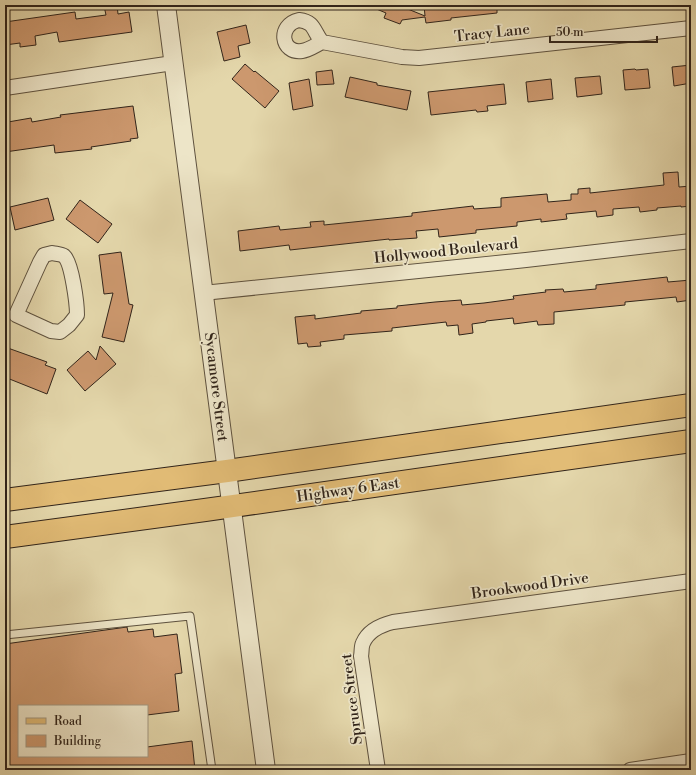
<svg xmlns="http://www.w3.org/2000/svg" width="696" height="775" font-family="'Libre Bodoni',serif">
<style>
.building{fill:#cc986e;stroke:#31241a}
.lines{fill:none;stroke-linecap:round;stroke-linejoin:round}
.service-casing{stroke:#5e513e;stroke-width:9}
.minor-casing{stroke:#5e513e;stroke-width:16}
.tertiary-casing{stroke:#5e513e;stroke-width:20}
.primary-casing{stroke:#31241a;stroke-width:24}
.service{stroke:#ede5c8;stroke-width:7}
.minor{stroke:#ede5c8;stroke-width:14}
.tertiary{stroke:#ede5c8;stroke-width:18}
.primary{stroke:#e2bc76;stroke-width:22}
.labels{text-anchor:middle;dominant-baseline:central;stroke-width:3.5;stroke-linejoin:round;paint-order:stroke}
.street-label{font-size:15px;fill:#31241a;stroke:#ede5c8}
</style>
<rect width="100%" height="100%" fill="#e4d7ab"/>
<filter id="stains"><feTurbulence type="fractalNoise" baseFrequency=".005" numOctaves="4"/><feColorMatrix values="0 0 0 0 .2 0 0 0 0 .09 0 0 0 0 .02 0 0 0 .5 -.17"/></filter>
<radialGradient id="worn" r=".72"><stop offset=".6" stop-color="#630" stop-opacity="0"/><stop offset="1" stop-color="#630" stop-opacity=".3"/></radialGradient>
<path class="building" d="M 115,5 L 117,5 L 118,14 L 129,12 L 132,32 L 59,42 L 57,32 L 35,36 L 36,45 L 20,47 L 20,43 L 5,45 L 5,22 L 75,12 L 76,19 L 106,15 L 104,6 Z
M 367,5 L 398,5 L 425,16 L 424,5 L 497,5 L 497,13 L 451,18 L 451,20 L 426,23 L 425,17 L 402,20 L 400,24 L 384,18 L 386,13 Z
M 246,25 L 250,43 L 238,46 L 240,57 L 224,61 L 217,32 Z
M 245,64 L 254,72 L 255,71 L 279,91 L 265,108 L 232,79 Z
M 691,65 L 691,83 L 674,86 L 672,67 Z
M 635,69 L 636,70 L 648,69 L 650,88 L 625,90 L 623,70 Z
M 332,70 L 334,84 L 317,85 L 316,72 Z
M 600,76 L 602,94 L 577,97 L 575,78 Z
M 350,77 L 377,83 L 377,85 L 411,91 L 407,110 L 345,97 Z
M 309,79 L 313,106 L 293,110 L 289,83 Z
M 551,79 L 553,99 L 528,102 L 526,82 Z
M 504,84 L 506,104 L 487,106 L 488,111 L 477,112 L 476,110 L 431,115 L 428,92 Z
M 133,106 L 138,138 L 130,139 L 131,141 L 91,147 L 92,149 L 55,153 L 54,145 L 5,152 L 5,126 L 9,125 L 8,122 L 31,118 L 32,122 L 61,117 L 60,115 Z
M 678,172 L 679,187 L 691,186 L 691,206 L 681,207 L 681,206 L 657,208 L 657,210 L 640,212 L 639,207 L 613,209 L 613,215 L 597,217 L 596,211 L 566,214 L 567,219 L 541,222 L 541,219 L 517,222 L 517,226 L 476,230 L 476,233 L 439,237 L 438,229 L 416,231 L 417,238 L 389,240 L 389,239 L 290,250 L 289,245 L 240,251 L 238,231 L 279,226 L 280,230 L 311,227 L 310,222 L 324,221 L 324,225 L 412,216 L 412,213 L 473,206 L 474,209 L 501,207 L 501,198 L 547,194 L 548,202 L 571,200 L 571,194 L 578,194 L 578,189 L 590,188 L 590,193 L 664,185 L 663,173 Z
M 48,198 L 54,220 L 15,230 L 10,207 Z
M 80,200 L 112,224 L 98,243 L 66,219 Z
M 121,252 L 129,304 L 133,305 L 124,342 L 102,337 L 113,293 L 104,294 L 99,255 Z
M 667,277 L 668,282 L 691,280 L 691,300 L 677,302 L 676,297 L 625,302 L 625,305 L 554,312 L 554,324 L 538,325 L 537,321 L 514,324 L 513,318 L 486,321 L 486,322 L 472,324 L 473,333 L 459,335 L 458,325 L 447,326 L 446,322 L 392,328 L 392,331 L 344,335 L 344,339 L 320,342 L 321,346 L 308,347 L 307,343 L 298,344 L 295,317 L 315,315 L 315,319 L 361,313 L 361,311 L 397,308 L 397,306 L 435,302 L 461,300 L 462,305 L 484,303 L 514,299 L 513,296 L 546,292 L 545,290 L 563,289 L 564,292 L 596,289 L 596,285 Z
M 100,346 L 116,364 L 85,391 L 67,370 L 88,351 L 96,360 Z
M 5,347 L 47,362 L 45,365 L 56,369 L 47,394 L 7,378 L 9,373 L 5,372 Z
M 127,627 L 128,632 L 153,629 L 154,637 L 177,634 L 182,673 L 175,674 L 179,711 L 147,715 L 147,706 L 19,706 L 19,756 L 147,756 L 147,747 L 192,741 L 195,770 L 5,770 L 5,644 Z"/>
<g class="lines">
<defs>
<path id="service" d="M 5,635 L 190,616 L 212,770"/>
<path id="minor" d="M 299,20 C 315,22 313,31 322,42 C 316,45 309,50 302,51 C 281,54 277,25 299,20 Z
M 322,42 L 402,57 L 419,58 L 691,28
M 5,88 L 173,63
M 52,253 C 56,254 61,254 64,256 C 72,263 77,304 77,315 L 69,325 L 60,332 L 51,331 L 16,315 L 40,262 L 44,255 Z
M 203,293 L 526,260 L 691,241
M 378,770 L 361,656 C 362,652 361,647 363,643 C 368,631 381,625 393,622 L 691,581
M 630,770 L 691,761"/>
<path id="tertiary" d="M 166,5 L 266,770"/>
<path id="primary" d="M 5,500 L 227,471 L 691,405
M 5,537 L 205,510 L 691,441"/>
</defs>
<use href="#service" class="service-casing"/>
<use href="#minor" class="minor-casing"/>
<use href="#tertiary" class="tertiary-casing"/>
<use href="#primary" class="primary-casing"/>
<use href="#service" class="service"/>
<use href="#minor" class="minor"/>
<use href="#tertiary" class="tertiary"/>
<use href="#primary" class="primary"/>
</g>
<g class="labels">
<g class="street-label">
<text transform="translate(492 33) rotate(-6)">Tracy Lane</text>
<text transform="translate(446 251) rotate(-6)">Hollywood Boulevard</text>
<text transform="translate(216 387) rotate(83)">Sycamore Street</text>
<text transform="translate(348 490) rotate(-8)">Highway 6 East</text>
<text transform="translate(530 586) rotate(-8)">Brookwood Drive</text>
<text transform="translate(352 699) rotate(-97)">Spruce Street</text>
</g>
</g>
<rect width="696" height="775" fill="none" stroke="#e4d7ab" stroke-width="20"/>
<rect x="6" y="6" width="684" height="763" fill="none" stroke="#31241a" stroke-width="2"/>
<rect x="10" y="10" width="676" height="755" fill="none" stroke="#31241a"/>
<rect x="18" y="705" width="130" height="52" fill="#ede5c8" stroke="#a29882"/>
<rect x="26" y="718" width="20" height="6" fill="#e2bc76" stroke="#a29882"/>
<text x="54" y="725" font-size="12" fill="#31241a">Road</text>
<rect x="26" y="735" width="20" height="12" fill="#cc986e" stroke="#a29882"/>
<text x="54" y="745" font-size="12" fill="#31241a">Building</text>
<path d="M550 36v6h107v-6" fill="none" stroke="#31241a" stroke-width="2"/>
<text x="556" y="36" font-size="12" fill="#31241a" stroke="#ede5c8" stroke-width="3" paint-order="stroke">50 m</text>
<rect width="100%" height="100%" filter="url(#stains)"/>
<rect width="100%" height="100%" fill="url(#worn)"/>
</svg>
